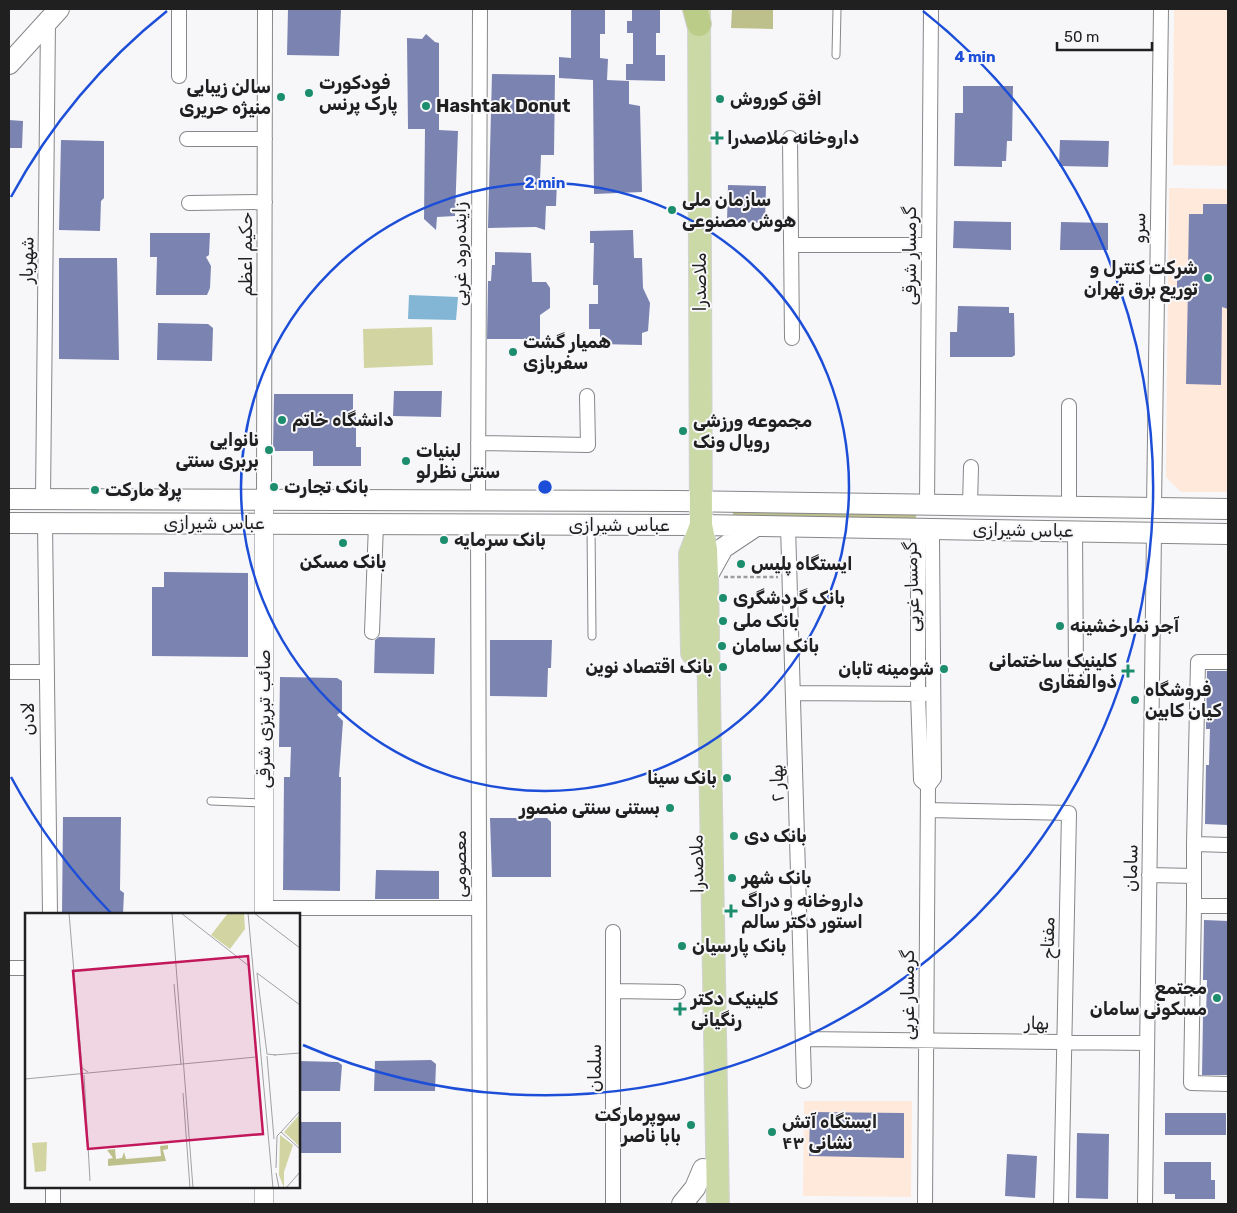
<svg xmlns="http://www.w3.org/2000/svg" width="1237" height="1213" font-family="Rubik,'Noto Sans Arabic',sans-serif">
<style>
.commercial{fill:#ffe9db}
.green{fill:#d2d5a1}
.forest{fill:#bec08c}
.water{fill:#82b6d4}
.building{fill:#7b83b1}
.lines{fill:none;stroke-linecap:round;stroke-linejoin:round}
.service-casing{stroke:#868789;stroke-width:9}
.minor-casing{stroke:#868789;stroke-width:16}
.tertiary-casing{stroke:#868789;stroke-width:19}
.secondary-casing{stroke:#868789;stroke-width:22}
.primary-casing{stroke:#d2d2d3;stroke-width:24}
.trunk-casing{stroke:#d2d2d3;stroke-width:26}
.path{stroke:#9d9d9f;stroke-width:2.5;stroke-dasharray:4 2.5;stroke-linecap:butt}
.service{stroke:#fff;stroke-width:7}
.minor{stroke:#fff;stroke-width:14}
.tertiary{stroke:#fff;stroke-width:18}
.secondary{stroke:#fff;stroke-width:20}
.primary{stroke:#cbd9a6;stroke-width:22}
.trunk{stroke:#bacc88;stroke-width:24}
.ring{fill:none;stroke:#1d4ed8;stroke-width:2.5}
.poi-dot{fill:#1c8d6d;stroke:#f7f7fa;stroke-width:2}
.labels{text-anchor:middle;dominant-baseline:central;stroke-width:4;stroke-linejoin:round;paint-order:stroke}
.poi-label{font-size:18px;font-weight:bold;fill:#202021;stroke:#f7f7fa;text-anchor:start}
.street-label{font-size:18px;fill:#202021;stroke:#f7f7fa}
.inset-road{fill:none;stroke:#a1a1a3;stroke-width:1}
.view{fill:#c2185b;fill-opacity:0.15;stroke:#c2185b;stroke-width:2.5}
.inset-edge{fill:none;stroke:#202021;stroke-width:2.5}
.centre{fill:#1d4ed8;stroke:#f7f7fa;stroke-width:2.5}
.ring-label{font-size:15px;text-anchor:middle;font-weight:bold;fill:#1d4ed8;stroke:#f7f7fa;stroke-width:4;stroke-linejoin:round;paint-order:stroke}
</style>
<rect width="100%" height="100%" fill="#f7f7fa"/>
<path class="commercial" d="M 1174,9 L 1228,9 L 1228,166 L 1173,165 Z
M 1169,188 L 1228,189 L 1228,492 L 1181,492 L 1166,477 Z
M 804,1101 L 912,1101 L 911,1197 L 803,1196 Z"/>
<path class="green" d="M 432,327 L 433,365 L 364,368 L 363,329 Z"/>
<path class="forest" d="M 732,9 L 773,9 L 773,29 L 731,28 Z
M 733,512 L 917,514 L 915,519 L 733,516 Z"/>
<path class="water" d="M 409,295 L 458,297 L 456,320 L 408,319 Z"/>
<path class="building" d="M 288,9 L 341,9 L 339,56 L 287,55 Z
M 571,9 L 605,9 L 605,34 L 600,34 L 600,58 L 608,59 L 607,80 L 629,81 L 629,104 L 640,106 L 642,192 L 594,194 L 593,80 L 559,78 L 559,57 L 571,58 Z
M 632,9 L 660,9 L 660,33 L 656,33 L 656,55 L 665,55 L 665,81 L 626,80 L 626,64 L 633,64 L 633,33 L 627,33 L 627,21 L 632,21 Z
M 426,34 L 435,42 L 439,43 L 439,130 L 458,131 L 455,216 L 437,217 L 436,230 L 424,219 L 425,129 L 408,129 L 407,38 L 422,39 Z
M 492,74 L 555,75 L 554,155 L 541,155 L 540,180 L 557,181 L 556,206 L 546,206 L 545,230 L 536,227 L 488,228 Z
M 963,86 L 1013,86 L 1012,141 L 1007,141 L 1006,161 L 1002,161 L 1002,167 L 954,166 L 955,113 L 963,113 Z
M 9,120 L 23,121 L 22,148 L 9,148 Z
M 61,140 L 104,141 L 104,198 L 101,201 L 100,231 L 59,230 Z
M 1060,140 L 1109,141 L 1108,167 L 1059,166 Z
M 728,185 L 766,186 L 765,223 L 727,222 Z
M 1203,204 L 1228,204 L 1228,309 L 1222,307 L 1221,385 L 1186,384 L 1188,288 L 1177,288 L 1177,271 L 1188,270 L 1189,214 L 1203,214 Z
M 954,221 L 1011,222 L 1011,250 L 953,248 Z
M 1061,222 L 1108,223 L 1108,250 L 1060,250 Z
M 633,230 L 634,258 L 642,258 L 643,288 L 650,303 L 648,331 L 642,333 L 642,345 L 600,344 L 600,329 L 589,329 L 589,304 L 598,304 L 598,285 L 593,285 L 594,243 L 590,243 L 590,231 Z
M 150,233 L 210,233 L 209,255 L 206,257 L 211,266 L 210,288 L 207,295 L 156,295 L 157,257 L 150,257 Z
M 495,252 L 531,253 L 532,282 L 546,282 L 550,288 L 550,308 L 540,315 L 540,339 L 487,339 L 488,281 L 491,281 L 492,265 L 495,265 Z
M 59,258 L 117,258 L 119,360 L 59,359 Z
M 958,306 L 1009,307 L 1009,313 L 1014,313 L 1015,355 L 1012,357 L 950,357 L 950,332 L 957,332 Z
M 158,323 L 208,324 L 213,328 L 212,361 L 157,360 Z
M 394,391 L 442,391 L 441,417 L 393,416 Z
M 274,394 L 353,394 L 353,409 L 356,409 L 356,447 L 361,447 L 361,466 L 313,466 L 313,451 L 273,451 Z
M 164,572 L 248,573 L 248,657 L 152,656 L 152,587 L 164,587 Z
M 379,637 L 435,638 L 434,674 L 374,673 L 375,640 Z
M 490,640 L 552,640 L 551,668 L 548,668 L 547,697 L 490,696 Z
M 1207,671 L 1228,671 L 1228,825 L 1205,824 L 1206,765 L 1209,765 L 1210,729 L 1206,729 Z
M 280,677 L 337,678 L 342,681 L 342,711 L 337,715 L 343,721 L 339,777 L 341,777 L 340,891 L 283,890 L 284,777 L 290,777 L 291,747 L 279,747 Z
M 63,817 L 121,817 L 120,890 L 124,893 L 123,914 L 62,914 Z
M 490,818 L 547,818 L 551,822 L 551,877 L 492,877 Z
M 376,870 L 439,871 L 439,899 L 375,899 Z
M 1204,920 L 1228,921 L 1227,1075 L 1202,1075 L 1203,1016 L 1206,1016 L 1207,980 L 1203,980 Z
M 431,1060 L 436,1064 L 435,1091 L 374,1091 L 375,1061 Z
M 299,1061 L 338,1062 L 342,1065 L 340,1091 L 299,1091 Z
M 810,1112 L 904,1113 L 904,1158 L 809,1156 Z
M 1165,1113 L 1226,1113 L 1226,1135 L 1165,1135 Z
M 299,1122 L 341,1122 L 341,1153 L 299,1153 Z
M 1077,1133 L 1109,1134 L 1108,1199 L 1076,1198 Z
M 1007,1154 L 1037,1156 L 1035,1198 L 1005,1196 Z
M 1164,1162 L 1211,1162 L 1211,1180 L 1215,1180 L 1215,1199 L 1175,1199 L 1175,1194 L 1164,1194 Z"/>
<g class="lines">
<defs>
<path id="service" d="M 836,55 L 837,9
M 591,527 L 592,636
M 211,801 L 263,803"/>
<path id="minor" d="M 179,76 L 179,9
M 790,138 L 792,338
M 187,139 L 265,139
M 189,203 L 265,202
M 791,245 L 929,245
M 478,443 L 588,445 L 587,396
M 43,499 L 48,21
M 264,499 L 265,9
M 478,500 L 480,9
M 927,505 L 931,9
M 970,505 L 971,467
M 1069,507 L 1069,406
M 1154,508 L 1161,9
M 45,523 L 50,914
M 478,524 L 480,1204
M 788,526 L 804,1081
M 1075,531 L 1076,675
M 372,632 L 376,524
M 9,672 L 47,672
M 794,693 L 925,694
M 928,810 L 1069,813 L 1061,1204
M 1194,844 L 1198,662 L 1228,662
M 1228,845 L 1194,844 L 1194,906 L 1228,906
M 1149,875 L 1194,876
M 1194,906 L 1191,1083 L 1228,1084
M 264,908 L 479,908
M 9,968 L 26,968
M 614,991 L 678,992
M 803,1039 L 1147,1043
M 53,1187 L 53,1204
M 613,1204 L 613,932
M 925,1204 L 928,786 L 934,778 L 932,539 L 927,529 L 918,540 L 918,694 L 921,780 L 928,786
M 1145,1204 L 1154,533"/>
<path id="tertiary" d="M 264,914 L 264,499
M 264,1187 L 264,1204"/>
<path id="secondary" d="M 9,64 L 59,9
M 9,499 L 677,501 L 1228,509
M 9,523 L 701,525 L 1228,534
M 707,577 L 723,548 L 756,526
M 682,1204 L 695,1188 L 703,1169"/>
<path id="primary" d="M 699,9 L 701,525 L 706,549 L 707,577 L 718,1204
M 692,653 L 690,554 L 701,525"/>
<path id="trunk" d="M 695,9 L 699,24"/>
</defs>
<use href="#service" class="service-casing"/>
<use href="#minor" class="minor-casing"/>
<use href="#tertiary" class="tertiary-casing"/>
<use href="#secondary" class="secondary-casing"/>
<use href="#primary" class="primary-casing"/>
<use href="#trunk" class="trunk-casing"/>
<path class="path" d="M 724,577 L 778,577"/>
<use href="#service" class="service"/>
<use href="#minor" class="minor"/>
<use href="#tertiary" class="tertiary"/>
<use href="#secondary" class="secondary"/>
<use href="#primary" class="primary"/>
<use href="#trunk" class="trunk"/>
</g>
<g class="ring">
<circle cx="545" cy="487" r="304"/>
<path d="M111 913A608 608 0 0 1 11 777M11 197A608 608 0 0 1 167 11M923 11A608 608 0 0 1 303 1045"/>
</g>
<g class="poi-dot">
<circle cx="309" cy="93" r="5"/>
<circle cx="281" cy="97" r="5"/>
<circle cx="720" cy="99" r="5"/>
<circle cx="426" cy="106" r="5"/>
<path d="M714.5 130.5h5v5h5v5h-5v5h-5v-5h-5v-5h5z"/>
<circle cx="672" cy="210" r="5"/>
<circle cx="1208" cy="278" r="5"/>
<circle cx="513" cy="352" r="5"/>
<circle cx="282" cy="420" r="5"/>
<circle cx="683" cy="431" r="5"/>
<circle cx="269" cy="450" r="5"/>
<circle cx="406" cy="461" r="5"/>
<circle cx="274" cy="487" r="5"/>
<circle cx="95" cy="490" r="5"/>
<circle cx="444" cy="540" r="5"/>
<circle cx="343" cy="543" r="5"/>
<circle cx="741" cy="564" r="5"/>
<circle cx="723" cy="598" r="5"/>
<circle cx="723" cy="621" r="5"/>
<circle cx="1060" cy="626" r="5"/>
<circle cx="722" cy="646" r="5"/>
<circle cx="723" cy="667" r="5"/>
<circle cx="944" cy="669" r="5"/>
<path d="M1125.5 663.5h5v5h5v5h-5v5h-5v-5h-5v-5h5z"/>
<circle cx="1135" cy="700" r="5"/>
<circle cx="727" cy="778" r="5"/>
<circle cx="670" cy="808" r="5"/>
<circle cx="734" cy="836" r="5"/>
<circle cx="732" cy="878" r="5"/>
<path d="M728.5 903.5h5v5h5v5h-5v5h-5v-5h-5v-5h5z"/>
<circle cx="682" cy="946" r="5"/>
<circle cx="1217" cy="998" r="5"/>
<path d="M677.5 1001.5h5v5h5v5h-5v5h-5v-5h-5v-5h5z"/>
<circle cx="691" cy="1125" r="5"/>
<circle cx="772" cy="1132" r="5"/>
</g>
<g class="labels">
<g class="poi-label">
<text x="319" y="83">فودکورت<tspan x="319" dy="21">پارک پرنس</tspan></text>
<text x="271" y="87" text-anchor="end">سالن زیبایی<tspan x="271" dy="21">منیژه حریری</tspan></text>
<text x="730" y="99">افق کوروش</text>
<text x="436" y="106">Hashtak Donut</text>
<text x="727" y="138">داروخانه ملاصدرا</text>
<text x="682" y="200">سازمان ملی<tspan x="682" dy="21">هوش مصنوعی</tspan></text>
<text x="1198" y="268" text-anchor="end">شرکت کنترل و<tspan x="1198" dy="21">توریع برق تهران</tspan></text>
<text x="523" y="342">همیار گشت<tspan x="523" dy="21">سفربازی</tspan></text>
<text x="292" y="420">دانشگاه خاتم</text>
<text x="693" y="421">مجموعه ورزشی<tspan x="693" dy="21">رویال ونک</tspan></text>
<text x="259" y="440" text-anchor="end">نانوایی<tspan x="259" dy="21">بربری سنتی</tspan></text>
<text x="416" y="451">لبنیات<tspan x="416" dy="21">سنتی نظرلو</tspan></text>
<text x="284" y="487">بانک تجارت</text>
<text x="105" y="490">پرلا مارکت</text>
<text x="454" y="540">بانک سرمایه</text>
<text x="343" y="562" text-anchor="middle">بانک مسکن</text>
<text x="751" y="564">ایستگاه پلیس</text>
<text x="733" y="598">بانک گردشگری</text>
<text x="733" y="621">بانک ملی</text>
<text x="1070" y="626">آجر نمارخشینه</text>
<text x="732" y="646">بانک سامان</text>
<text x="1117" y="661" text-anchor="end">کلینیک ساختمانی<tspan x="1117" dy="21">ذوالفقاری</tspan></text>
<text x="713" y="667" text-anchor="end">بانک اقتصاد نوین</text>
<text x="934" y="669" text-anchor="end">شومینه تابان</text>
<text x="1145" y="690">فروشگاه<tspan x="1145" dy="21">کیان کابین</tspan></text>
<text x="717" y="778" text-anchor="end">بانک سینا</text>
<text x="660" y="808" text-anchor="end">بستنی سنتی منصور</text>
<text x="744" y="836">بانک دی</text>
<text x="742" y="878">بانک شهر</text>
<text x="741" y="901">داروخانه و دراگ<tspan x="741" dy="21">استور دکتر سالم</tspan></text>
<text x="692" y="946">بانک پارسیان</text>
<text x="1207" y="988" text-anchor="end">مجتمع<tspan x="1207" dy="21">مسکونی سامان</tspan></text>
<text x="691" y="999">کلینیک دکتر<tspan x="691" dy="21">رنگیانی</tspan></text>
<text x="681" y="1115" text-anchor="end">سوپرمارکت<tspan x="681" dy="21">بابا ناصر</tspan></text>
<text x="782" y="1122">ایستگاه آتش<tspan x="782" dy="21">نشانی ۴۳</tspan></text>
</g>
<g class="street-label">
<text transform="translate(1139 228) rotate(-89)">سرو</text>
<text transform="translate(246 254) rotate(-90)">حکیم اعظم</text>
<text transform="translate(460 254) rotate(-90)">زاینده‌رود غربی</text>
<text transform="translate(910 256) rotate(-90)">گرمسار شرقی</text>
<text transform="translate(27 260) rotate(-89)">شهریار</text>
<text transform="translate(700 282) rotate(-90)">ملاصدرا</text>
<text x="214" y="523">عباس شیرازی</text>
<text x="619" y="525">عباس شیرازی</text>
<text transform="translate(1023 530) rotate(1)">عباس شیرازی</text>
<text transform="translate(912 587) rotate(-92)">گرمسار غربی</text>
<text transform="translate(28 719) rotate(-91)">لادن</text>
<text transform="translate(264 719) rotate(-90)">صائب تبریزی شرقی</text>
<text transform="translate(777 783) rotate(-92)">بهار ۲</text>
<text transform="translate(460 864) rotate(-90)">معصومی</text>
<text transform="translate(697 864) rotate(-91)">ملاصدرا</text>
<text transform="translate(1131 868) rotate(-89)">سامان</text>
<text transform="translate(1048 938) rotate(-89)">مفتاح</text>
<text transform="translate(908 995) rotate(-90)">گرمسار غربی</text>
<text transform="translate(1037 1023) rotate(1)">بهار</text>
<text transform="translate(595 1068) rotate(-90)">سلمان</text>
</g>
</g>
<g transform="translate(25 913)">
<rect width="275" height="275" fill="#f7f7fa"/>
<path d="M 203,0 L 219,0 L 220,16 L 205,36 L 186,22 ZM 275,201 L 275,234 L 259,219 ZM 255,222 L 268,232 L 259,259 L 259,275 L 254,262 ZM 22,229 L 21,258 L 10,259 L 7,230 Z" fill="#d2d5a1"/>
<path d="M 143,232 L 143,236 L 138,237 L 141,248 L 83,253 L 83,246 L 88,245 L 82,237 L 90,236 L 91,246 L 97,245 L 99,239 L 101,246 L 136,243 L 135,233 Z" fill="#bec08c"/>
<path class="inset-road" d="M 44,0 L 57,155 L 63,159M 147,0 L 168,275M 156,0 L 224,53M 223,0 L 248,275M 229,0 L 275,35M 232,60 L 275,92M 232,60 L 242,141 L 251,142M 149,71 L 156,152M 249,142 L 275,140M 242,143 L 249,226M 59,162 L 65,268M 0,166 L 231,144M 158,180 L 165,275M 275,198 L 256,219 L 275,236M 251,255 L 252,223 L 256,219M 251,260 L 254,275M 261,275 L 275,259"/>
<path class="view" d="M 223,43 L 238,221 L 63,236 L 48,58 Z"/>
<rect width="275" height="275" class="inset-edge"/>
</g>
<circle cx="545" cy="487" r="8" class="centre"/>
<g class="ring-label">
<text x="975" y="62">4 min</text>
<text x="545" y="188">2 min</text>
</g>
<rect width="1237" height="1213" fill="none" stroke="#202021" stroke-width="20"/>
<path d="M1057 42v8h95v-8" fill="none" stroke="#202021" stroke-width="2.5"/>
<text x="1064" y="42" font-size="15" fill="#202021" stroke="#f7f7fa" stroke-width="4" paint-order="stroke">50 m</text>
</svg>
